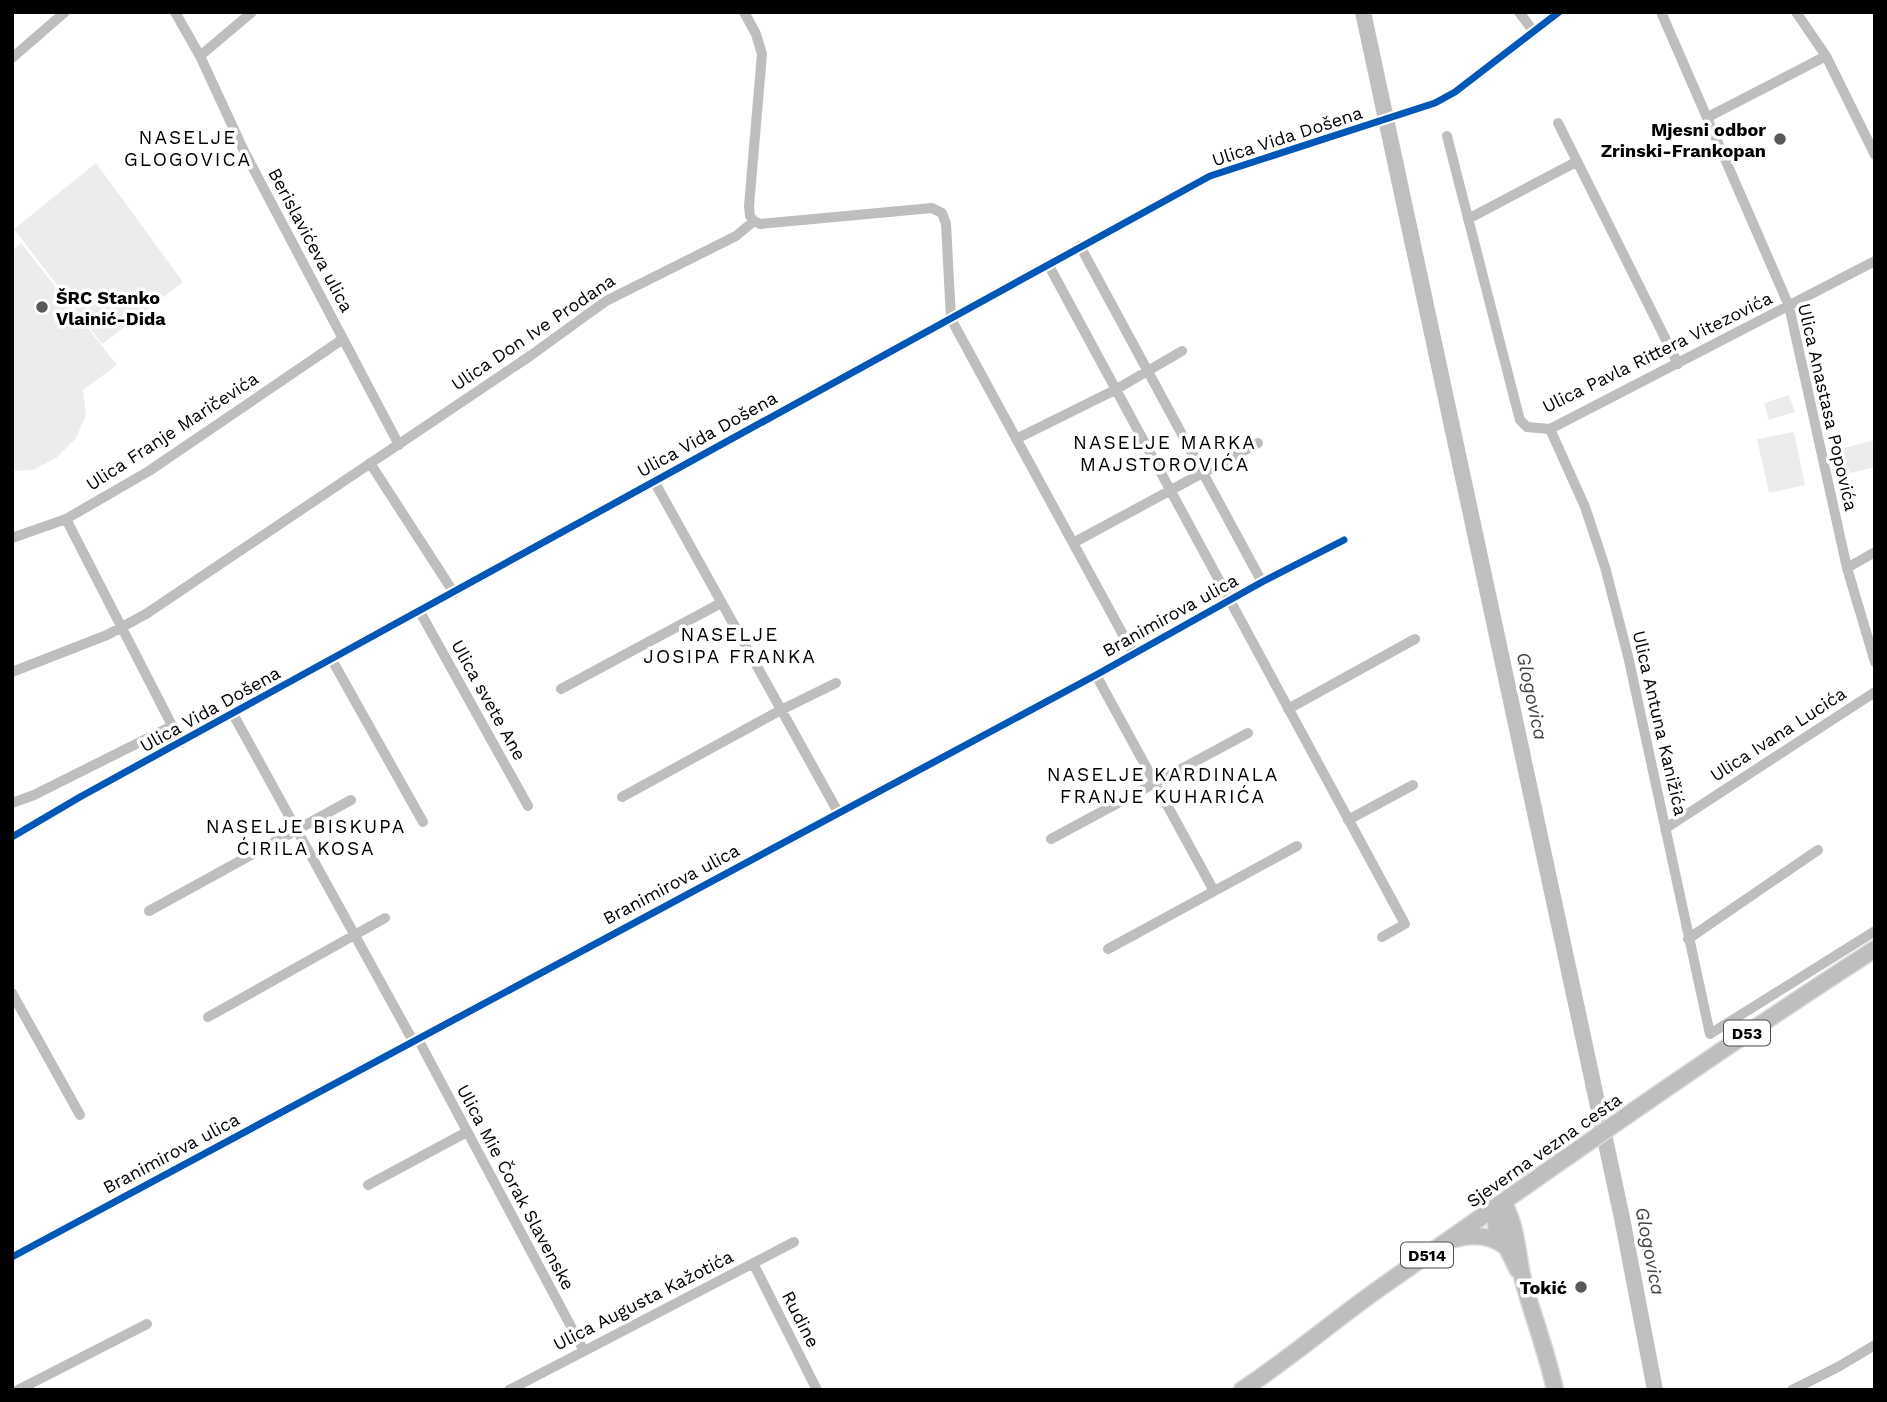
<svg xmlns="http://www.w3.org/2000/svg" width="1887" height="1402" font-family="'Work Sans',sans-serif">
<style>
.green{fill:#ececec}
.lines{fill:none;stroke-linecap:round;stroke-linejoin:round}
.river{stroke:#bfbfbf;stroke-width:16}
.primary-casing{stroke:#dbdbdb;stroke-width:19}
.minor{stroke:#bebebe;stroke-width:10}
.primary{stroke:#bebebe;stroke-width:16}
.cycleway-casing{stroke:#fff;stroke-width:11}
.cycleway{stroke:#0057b8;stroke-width:7}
.poi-dot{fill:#595959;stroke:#fff;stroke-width:2.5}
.labels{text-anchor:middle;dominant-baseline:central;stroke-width:7;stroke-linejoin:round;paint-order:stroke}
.shield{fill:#fff;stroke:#4c4c4c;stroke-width:2}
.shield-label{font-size:16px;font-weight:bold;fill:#000}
.poi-label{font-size:18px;font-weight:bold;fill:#000;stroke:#fff;text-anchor:end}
.street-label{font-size:18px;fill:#000;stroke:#fff}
.neighbourhood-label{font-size:19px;letter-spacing:2px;fill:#000;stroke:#fff}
.water-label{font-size:19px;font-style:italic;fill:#444;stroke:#fff}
</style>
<rect width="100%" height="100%" fill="#fff"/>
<path class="green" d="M 96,163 L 183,282 L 102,344 L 14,229 Z
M 21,243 L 117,365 L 83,390 L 86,415 L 76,438 L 56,458 L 33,470 L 12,471 L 12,250 Z
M 1789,395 L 1795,412 L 1769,420 L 1764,403 Z
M 1794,432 L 1805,485 L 1769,493 L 1757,439 Z
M 1874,440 L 1875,467 L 1843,475 L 1837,450 Z"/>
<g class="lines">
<path class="river" d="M 1363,12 L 1622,1218 L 1655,1390"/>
<defs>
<path id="primary" d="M 1503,1202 C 1517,1226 1517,1254 1523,1280 C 1533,1317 1547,1352 1555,1390
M 1496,1207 L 1496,1226 L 1518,1270
M 1454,1239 C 1472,1234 1489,1234 1505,1246
M 1242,1390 C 1292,1357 1338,1317 1387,1283 C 1549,1170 1709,1056 1875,949"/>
</defs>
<use href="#primary" class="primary-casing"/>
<path class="minor" d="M 175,12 L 200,56 L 244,151 L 399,445
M 744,12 L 756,34 L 762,54 L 749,206 L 750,216 L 754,221
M 1519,12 L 1534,32
M 1661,12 L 1789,306 L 1847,568 L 1875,662
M 1796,12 L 1826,56 L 1875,155
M 200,56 L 252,12
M 12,58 L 65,12
M 1708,117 L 1826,56
M 1558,123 L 1678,364
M 1447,136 L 1516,405 L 1520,420 L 1527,427 L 1550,429 L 1875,261
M 1468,219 L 1576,162
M 754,221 L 760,224 L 932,208 L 942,213 L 946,224 L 951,319 L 1133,653
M 1080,246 L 1262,582
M 1048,264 L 1405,924 L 1382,937
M 1550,429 L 1585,507 L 1605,567 L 1628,656 L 1710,1034 L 1875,931
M 1016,439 L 1115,390 L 1182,351
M 370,463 L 454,593
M 654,481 L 838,812
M 66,519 L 181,743
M 12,538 L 66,519 L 149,471 L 343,339
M 1073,543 L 1258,443
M 1847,568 L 1875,552
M 420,612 L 528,806
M 332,660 L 423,822
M 12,672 L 107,635 L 146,614 L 530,356 L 606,301 L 736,236 L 754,221
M 1096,675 L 1214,891
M 561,689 L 721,603
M 1288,709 L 1415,639
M 233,714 L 413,1041
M 622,797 L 781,710 L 836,683
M 12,803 L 34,795 L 172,726
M 1348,820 L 1413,785
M 1666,828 L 1875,692
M 12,837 L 80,797 L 1210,176 L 1435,103 L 1455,92 L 1559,12
M 1051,839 L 1248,733
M 149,911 L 351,800
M 1688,939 L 1818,850
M 1108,949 L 1297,846
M 12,993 L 80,1115
M 208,1017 L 385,918
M 418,1039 L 584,1351
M 368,1185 L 467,1132
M 12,1257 L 1096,675 L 1262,582 L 1344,540
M 753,1263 L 817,1390
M 18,1390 L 147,1324
M 509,1390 L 794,1242
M 1792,1390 L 1838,1367 L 1875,1345"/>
<use href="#primary" class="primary"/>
<defs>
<path id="cycleway" d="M 12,837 L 80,797 L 1210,176 L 1435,103 L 1455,92 L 1559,12
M 12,1257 L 1096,675 L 1262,582 L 1344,540"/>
</defs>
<use href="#cycleway" class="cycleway-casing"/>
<use href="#cycleway" class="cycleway"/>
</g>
<g class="poi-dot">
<circle cx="1780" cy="139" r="7"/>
<circle cx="42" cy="307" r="7"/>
<circle cx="1581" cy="1287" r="7"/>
</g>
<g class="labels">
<g class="shield">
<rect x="1724" y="1020.5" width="46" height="25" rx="5"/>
<rect x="1401" y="1242.5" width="52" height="25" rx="5"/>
</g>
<g class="shield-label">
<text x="1747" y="1033">D53</text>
<text x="1427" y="1255">D514</text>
</g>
<g class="poi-label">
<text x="1766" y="129">Mjesni odbor<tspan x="1766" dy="21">Zrinski-Frankopan</tspan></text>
<text x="56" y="297" text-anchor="start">ŠRC Stanko<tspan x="56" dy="21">Vlainić-Dida</tspan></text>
<text x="1567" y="1287">Tokić</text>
</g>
<g class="street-label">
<text transform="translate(1287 136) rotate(-18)">Ulica Vida Došena</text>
<text transform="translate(311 240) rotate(62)">Berislavićeva ulica</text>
<text transform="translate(533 332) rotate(-34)">Ulica Don Ive Prodana</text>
<text transform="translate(1657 352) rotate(-26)">Ulica Pavla Rittera Vitezovića</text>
<text transform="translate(1828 407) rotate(77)">Ulica Anastasa Popovića</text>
<text transform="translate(172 431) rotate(-33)">Ulica Franje Maričevića</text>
<text transform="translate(707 434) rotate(-29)">Ulica Vida Došena</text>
<text transform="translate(1170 615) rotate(-29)">Branimirova ulica</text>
<text transform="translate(489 700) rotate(61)">Ulica svete Ane</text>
<text transform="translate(210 709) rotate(-29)">Ulica Vida Došena</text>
<text transform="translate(1660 723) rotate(77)">Ulica Antuna Kanižića</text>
<text transform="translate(1778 734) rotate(-33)">Ulica Ivana Lucića</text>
<text transform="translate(671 884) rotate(-28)">Branimirova ulica</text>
<text transform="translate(1544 1150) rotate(-35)">Sjeverna vezna cesta</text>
<text transform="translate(171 1153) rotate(-28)">Branimirova ulica</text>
<text transform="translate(516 1187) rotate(62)">Ulica Mie Čorak Slavenske</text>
<text transform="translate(643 1300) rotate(-27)">Ulica Augusta Kažotića</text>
<text transform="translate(801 1319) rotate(63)">Rudine</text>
</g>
<g class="neighbourhood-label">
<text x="188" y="137">NASELJE<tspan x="188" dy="22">GLOGOVICA</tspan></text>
<text x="1165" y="442">NASELJE MARKA<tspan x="1165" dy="22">MAJSTOROVIĆA</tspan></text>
<text x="730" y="634">NASELJE<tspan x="730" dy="22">JOSIPA FRANKA</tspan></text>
<text x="1163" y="774">NASELJE KARDINALA<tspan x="1163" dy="22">FRANJE KUHARIĆA</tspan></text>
<text x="306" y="826">NASELJE BISKUPA<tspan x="306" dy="22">ĆIRILA KOSA</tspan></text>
</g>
<g class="water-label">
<text transform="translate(1532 696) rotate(78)">Glogovica</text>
<text transform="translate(1650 1251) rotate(79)">Glogovica</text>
</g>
</g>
<rect width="1887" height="1402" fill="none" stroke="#000000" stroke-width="28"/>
</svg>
